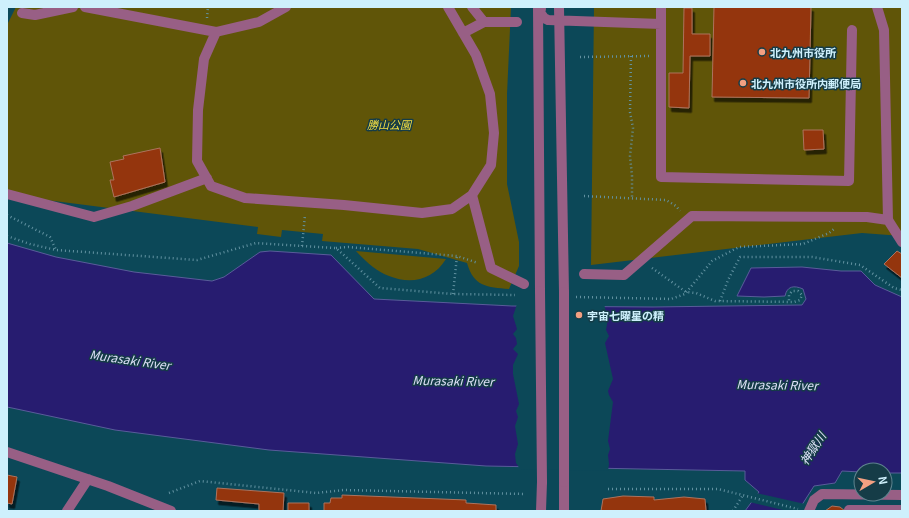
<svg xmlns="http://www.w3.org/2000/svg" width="909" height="518" font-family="Georgia,'Noto Sans JP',serif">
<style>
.green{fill:#605508}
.water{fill:#271c70;stroke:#595c9a}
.pier{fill:#0c4858}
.building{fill:#943508;stroke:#ac735f;filter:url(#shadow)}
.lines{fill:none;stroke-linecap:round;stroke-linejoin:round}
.path{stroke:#6292a1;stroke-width:2.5;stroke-dasharray:1 3;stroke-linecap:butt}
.minor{stroke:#985f85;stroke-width:10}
.minor-bridge{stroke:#985f85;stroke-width:10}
.poi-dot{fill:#f3a082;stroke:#153c47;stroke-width:1.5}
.labels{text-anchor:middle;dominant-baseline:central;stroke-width:3;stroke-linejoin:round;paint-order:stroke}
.poi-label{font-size:11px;font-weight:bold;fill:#cef0fc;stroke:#153c47;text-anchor:start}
.park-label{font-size:11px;font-style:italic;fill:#f6df42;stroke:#153c47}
.water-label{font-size:12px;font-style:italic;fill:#dee1f9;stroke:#153c47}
</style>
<defs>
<filter id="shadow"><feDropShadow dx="2.5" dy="4.5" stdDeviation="0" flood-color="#0009"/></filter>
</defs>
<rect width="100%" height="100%" fill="#0c4858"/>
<path class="green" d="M 16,7 L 511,7 L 507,94 L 507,184 L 519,242 L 519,266 L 509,289 C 487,287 474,287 467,263 L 418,249 L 322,241 L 323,234 L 282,230 L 281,237 L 257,234 L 258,227 L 7,195 L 7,25 Z
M 594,7 L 902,7 L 902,236 L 862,233 L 591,265 Z
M 356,251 L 446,259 C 433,280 411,285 389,276 C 376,271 365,261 356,251 Z"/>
<path class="water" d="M 7,243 L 56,257 L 134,272 L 212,281 L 224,277 L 260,252 L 270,251 L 331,255 L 374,299 L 512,306 L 653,307 L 802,305 L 806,299 L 803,289 C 794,285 787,286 785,296 L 764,297 L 737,296 L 751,268 L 802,267 L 841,271 L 861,271 L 875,285 L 902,297 L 902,473 L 885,473 L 885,470 L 861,470 L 861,472 L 842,471 L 835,483 L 814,486 L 798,511 L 745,511 L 759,492 L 745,480 L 745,471 L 486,466 L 269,450 L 115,430 L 12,408 L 7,407 Z"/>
<path class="pier" d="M 517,304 L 604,304 L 608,319 L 606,330 L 609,336 L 605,343 L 613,379 L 608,391 L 609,395 L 613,402 L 608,441 L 610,449 L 608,455 L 609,464 L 608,471 L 520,469 L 516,463 L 515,454 L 518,444 L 515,426 L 518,417 L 516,411 L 519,404 L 513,374 L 513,365 L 518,354 L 513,349 L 517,344 L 516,338 L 513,334 L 517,329 L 513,316 Z
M 756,493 L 805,504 L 800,511 L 787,511 L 749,502 Z"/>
<path class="building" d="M 714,7 L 811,7 L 809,98 L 712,97 Z
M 684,8 L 692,8 L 692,34 L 710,34 L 710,56 L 690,56 L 689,108 L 669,107 L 669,73 L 683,73 Z
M 803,130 L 823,130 L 824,149 L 804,150 Z
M 160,148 L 165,182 L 114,197 L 110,180 L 114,180 L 110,162 L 124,159 L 123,156 Z
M 897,251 L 902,254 L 902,278 L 884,264 Z
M 7,475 L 17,477 L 12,504 L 7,503 Z
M 217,488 L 284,493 L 283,511 L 259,511 L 259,504 L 216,500 Z
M 342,495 L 466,500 L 466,503 L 496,505 L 496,511 L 324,511 L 324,503 L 330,503 L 331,498 L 342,498 Z
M 623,496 L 654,497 L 654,500 L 684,497 L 705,499 L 706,511 L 601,511 L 603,499 Z
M 288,503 L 309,503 L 309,511 L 288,511 Z
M 832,506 L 840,507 L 845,511 L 825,511 Z"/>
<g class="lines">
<path class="path" d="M 207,18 L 208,7
M 631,56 L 630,112 L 633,128 L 630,156 L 632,176 L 632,198
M 580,57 L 649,56
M 584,196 L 666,200 L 676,206 L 680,211
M 7,215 L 50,237 L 56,250
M 7,236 L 30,244 L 56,250 L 197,260 L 256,243 L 336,248 L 380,288 L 453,294 L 515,295
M 302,246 L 305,215
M 336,248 L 348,247 L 457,256 L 478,263
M 652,268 L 686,292 L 696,293 L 715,301 L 794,302 L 800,300 L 802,295 L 798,291 L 792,291 L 789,295 L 789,302
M 453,294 L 457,256
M 576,297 L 671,299 L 685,294 L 712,261 L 739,247 L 803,244 L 829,233 L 834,229
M 720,301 L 728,280 L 740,257 L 812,257 L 860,265 L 894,288 L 902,290
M 608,489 L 718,489 L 798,509
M 169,493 L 200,481 L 316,493 L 344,490 L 525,494
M 733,511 L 743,495"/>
<path class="minor" d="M 85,7 L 216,32
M 286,7 L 259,22 L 216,32 L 204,59 L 198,110 L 197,161 L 211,186 L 245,198 L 344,205 L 422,213 L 452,209 L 472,195 L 491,165 L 494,133 L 490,94 L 476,55 L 448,7
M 472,7 L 484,22
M 538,7 L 540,291
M 559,7 L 564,292
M 661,7 L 661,177 L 849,181 L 852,30
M 877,7 L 884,30 L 888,220 L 902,242
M 541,9 L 539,11 L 544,18 L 548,20 L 661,24
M 22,13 L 35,15 L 73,7
M 463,33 L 484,22 L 517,22
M 7,194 L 94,217 L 132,206 L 207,178
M 472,195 L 491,268 L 524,284
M 584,274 L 624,275 L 692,216 L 867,217 L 888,220
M 7,452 L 108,486 L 171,511
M 849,510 L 902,510
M 67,511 L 88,479
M 541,511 L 542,482
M 564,511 L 564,482
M 809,511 L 814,500 L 822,494 L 902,495"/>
<path class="minor-bridge" d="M 540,291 L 542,482
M 564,292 L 564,482"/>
</g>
<g class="poi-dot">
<circle cx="762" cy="52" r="4"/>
<circle cx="743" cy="83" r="4"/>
<circle cx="579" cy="315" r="4"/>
</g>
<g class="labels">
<g class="poi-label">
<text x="770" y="52">北九州市役所</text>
<text x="751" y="83">北九州市役所内郵便局</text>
<text x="587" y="315">宇宙七曜星の精</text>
</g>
<g class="park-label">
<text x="389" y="124">勝山公園</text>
</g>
<g class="water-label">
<text transform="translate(130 359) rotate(8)">Murasaki River</text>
<text transform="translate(453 380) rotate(1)">Murasaki River</text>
<text transform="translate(777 384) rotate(1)">Murasaki River</text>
<text transform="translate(812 448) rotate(-57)">神獄川</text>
</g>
</g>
<rect width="909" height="518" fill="none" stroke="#cef0fc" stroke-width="16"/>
<g transform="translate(873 482) rotate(81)"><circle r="19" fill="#153c47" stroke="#5f848f"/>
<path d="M0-3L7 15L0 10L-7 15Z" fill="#f3a082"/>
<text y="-6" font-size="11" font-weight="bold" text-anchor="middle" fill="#cef0fc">N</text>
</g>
</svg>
